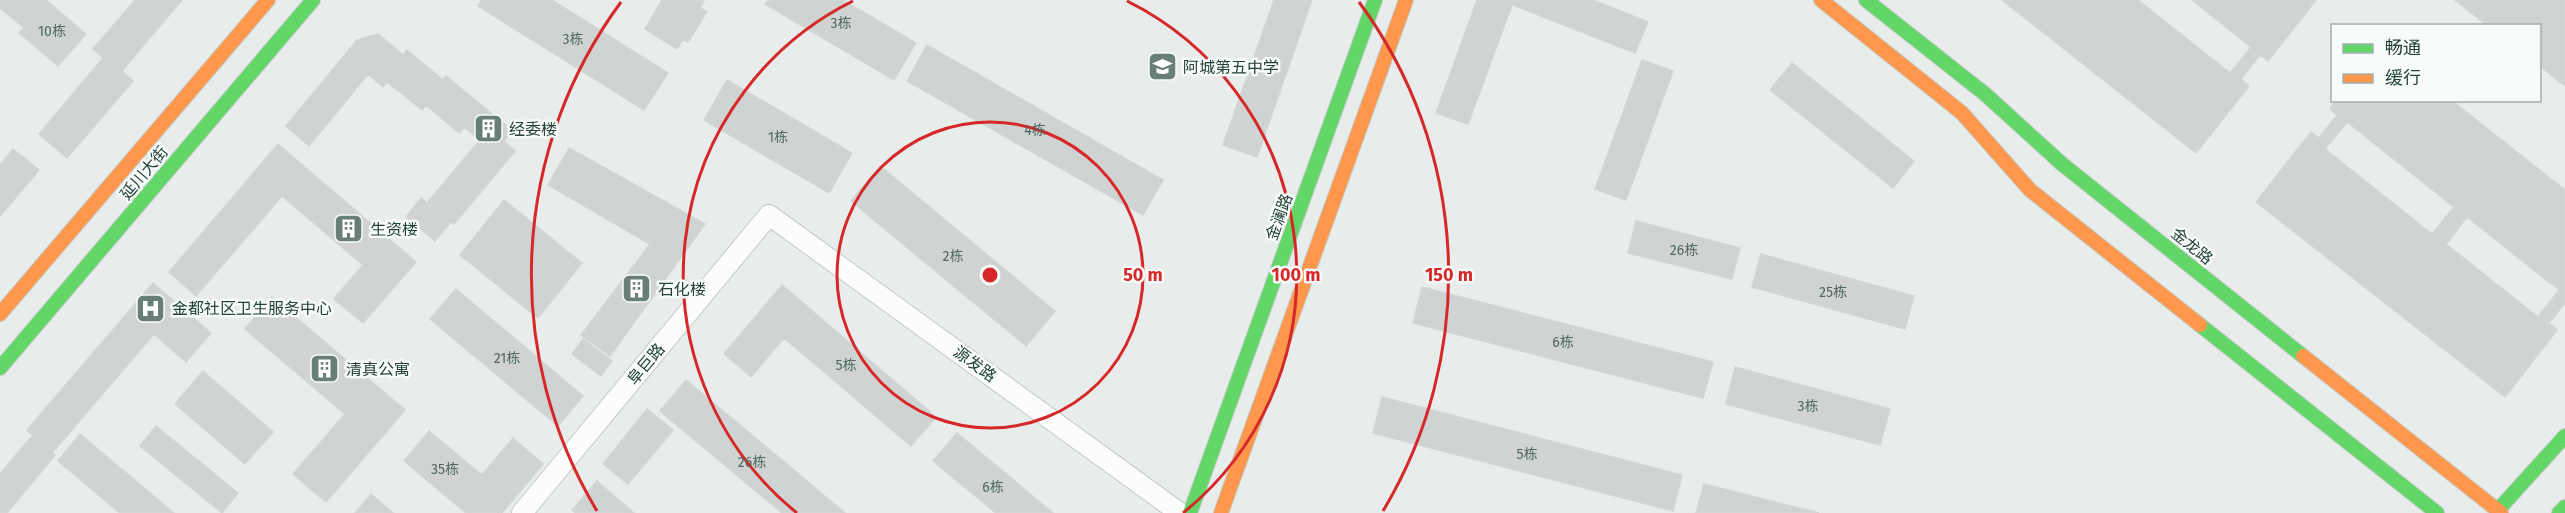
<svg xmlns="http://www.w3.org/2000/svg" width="2565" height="513" font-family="'Fira Sans','Noto Sans SC',sans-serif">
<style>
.building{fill:#cfd4d2;stroke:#d1d6d4;stroke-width:1.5;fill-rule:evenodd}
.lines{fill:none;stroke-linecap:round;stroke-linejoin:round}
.street-casing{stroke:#c5cac8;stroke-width:22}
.fast-casing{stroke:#c3cbc8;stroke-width:16}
.slow-casing{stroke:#c3cbc8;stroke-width:16}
.street{stroke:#fcfcfc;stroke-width:20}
.fast{stroke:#63d668;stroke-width:14}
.slow{stroke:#ff974d;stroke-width:14}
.ring{fill:none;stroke:#d62828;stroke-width:3}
.labels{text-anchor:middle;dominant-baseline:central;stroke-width:5;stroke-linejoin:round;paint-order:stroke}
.number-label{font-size:14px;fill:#506761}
.poi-label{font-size:16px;fill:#24423a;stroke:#f7fbf9;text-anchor:start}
.street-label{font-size:16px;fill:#24423a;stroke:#f7fbf9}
.centre{fill:#d62828;stroke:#f7fbf9;stroke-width:3}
.ring-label{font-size:18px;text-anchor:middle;font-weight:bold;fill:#d62828;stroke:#f7fbf9;stroke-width:5;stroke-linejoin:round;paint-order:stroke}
</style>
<rect width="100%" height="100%" fill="#e8edeb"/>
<path class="building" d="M 0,0 L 46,0 L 86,34 L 58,66 L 19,33 L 24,28 L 0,8 Z
M 135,0 L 182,0 L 122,71 L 133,81 L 67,158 L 39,134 L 103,58 L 93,49 Z
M 482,0 L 552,0 L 668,73 L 644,110 L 478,6 Z
M 662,0 L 704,1 L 700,8 L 707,12 L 688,42 L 683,39 L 677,49 L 645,29 Z
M 768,0 L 843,0 L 916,43 L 894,80 L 765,4 Z
M 1274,0 L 1312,0 L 1257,157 L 1223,145 Z
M 1477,0 L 1514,0 L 1468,124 L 1436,113 Z
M 1515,0 L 1593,0 L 1648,22 L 1635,53 L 1513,5 Z
M 2002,0 L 2138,0 L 2230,73 L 2251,47 L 2192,0 L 2316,0 L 2268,61 L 2260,55 L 2241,79 L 2249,86 L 2196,153 Z
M 2455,0 L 2565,0 L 2565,86 L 2540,66 L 2540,26 L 2488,26 Z
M 378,34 L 403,55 L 407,50 L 443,80 L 446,76 L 513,131 L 504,141 L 515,151 L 454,224 L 428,202 L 480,140 L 464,127 L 459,133 L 426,105 L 422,110 L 387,82 L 383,87 L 368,74 L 309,146 L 286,126 L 357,40 Z
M 927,45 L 1163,180 L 1143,215 L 907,81 Z
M 1642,60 L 1673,71 L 1626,200 L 1595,189 Z
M 1792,63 L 1914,161 L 1893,188 L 1770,90 Z
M 727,80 L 852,153 L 829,193 L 704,120 Z
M 2336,100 L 2451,100 L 2565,190 L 2565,303 L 2549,323 L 2557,330 L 2505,397 L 2256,202 L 2311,132 L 2319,138 L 2337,115 L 2330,109 ZM 2347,122 L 2454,207 L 2432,234 L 2325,149 ZM 2467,217 L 2559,290 L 2538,317 L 2446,244 Z
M 278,144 L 416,262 L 363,323 L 334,299 L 363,265 L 282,196 L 196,296 L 169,272 Z
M 569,148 L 705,224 L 610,356 L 581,335 L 650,244 L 548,185 Z
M 13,149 L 39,170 L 0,216 L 0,165 Z
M 880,166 L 1055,311 L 1026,346 L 851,201 Z
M 421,198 L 451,222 L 435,241 L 406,217 Z
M 504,200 L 582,263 L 538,318 L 460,255 Z
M 1636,221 L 1740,248 L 1732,279 L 1628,253 Z
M 1761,254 L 1914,296 L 1905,329 L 1752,287 Z
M 153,283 L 211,333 L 186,362 L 154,334 L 53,452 L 27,430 Z
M 782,285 L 936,417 L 911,446 L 784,338 L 751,377 L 724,354 Z
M 1422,287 L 1713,362 L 1703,398 L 1413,323 Z
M 456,289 L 583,396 L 558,426 L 430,319 Z
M 272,297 L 405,410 L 326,502 L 293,474 L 345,414 L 245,329 Z
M 583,339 L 612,361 L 601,376 L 572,354 Z
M 1735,367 L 1890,409 L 1880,445 L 1726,404 Z
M 203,371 L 273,432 L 245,464 L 175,404 Z
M 686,380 L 845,513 L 782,513 L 660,411 Z
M 1382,397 L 1682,475 L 1673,511 L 1373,433 Z
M 647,409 L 673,430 L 628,484 L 603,464 Z
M 156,426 L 238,493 L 222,513 L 140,446 Z
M 429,431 L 482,475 L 513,438 L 543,464 L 502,513 L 466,513 L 404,461 Z
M 957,433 L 1053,513 L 996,513 L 933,461 Z
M 80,434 L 174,513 L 120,513 L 58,461 Z
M 32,436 L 55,455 L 7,513 L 0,513 L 0,474 Z
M 597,481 L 634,513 L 576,513 L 572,510 Z
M 1704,484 L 1819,513 L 1696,513 Z
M 371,494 L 393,513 L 355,513 Z"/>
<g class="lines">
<defs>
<path id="street" d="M 522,513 L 769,215 L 1180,513"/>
<path id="fast" d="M 1866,0 L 1985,94 L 2062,164 L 2303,356
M 2200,325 L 2437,513
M 0,368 L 313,0
M 2498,510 L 2565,436
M 1190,513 L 1375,0
M 2559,513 L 2565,507"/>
<path id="slow" d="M 1821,0 L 1962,113 L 2030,190 L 2200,325
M 0,314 L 268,0
M 2303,356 L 2501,513
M 1221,513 L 1406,0"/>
</defs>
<use href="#street" class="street-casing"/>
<use href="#fast" class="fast-casing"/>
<use href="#slow" class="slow-casing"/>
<use href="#street" class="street"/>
<use href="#fast" class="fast"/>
<use href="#slow" class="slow"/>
</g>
<g class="ring">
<circle cx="990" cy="275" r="153"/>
<path d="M797 513A306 306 0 0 1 853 1M1127 1A306 306 0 0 1 1183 513"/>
<path d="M597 511A459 459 0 0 1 621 2M1359 2A459 459 0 0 1 1383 511"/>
</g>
<defs>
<symbol id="school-square" viewBox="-11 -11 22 22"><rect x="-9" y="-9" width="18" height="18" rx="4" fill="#697e78" stroke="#f7fbf9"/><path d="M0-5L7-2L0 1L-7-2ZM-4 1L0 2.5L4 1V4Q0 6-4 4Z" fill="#fff"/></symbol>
<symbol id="building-square" viewBox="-11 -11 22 22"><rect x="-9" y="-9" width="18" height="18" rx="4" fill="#697e78" stroke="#f7fbf9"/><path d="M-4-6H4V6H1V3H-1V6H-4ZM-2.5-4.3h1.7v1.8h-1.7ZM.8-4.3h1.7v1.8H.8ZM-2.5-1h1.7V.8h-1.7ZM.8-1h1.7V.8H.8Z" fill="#fff"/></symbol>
<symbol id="hospital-square" viewBox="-11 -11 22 22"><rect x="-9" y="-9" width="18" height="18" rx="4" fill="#697e78" stroke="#f7fbf9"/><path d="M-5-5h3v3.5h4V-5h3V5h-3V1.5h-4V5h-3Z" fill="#fff"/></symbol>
</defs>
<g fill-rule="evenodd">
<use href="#school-square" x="1146" y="50" width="33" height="33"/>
<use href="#building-square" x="472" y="112" width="33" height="33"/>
<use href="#building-square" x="332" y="212" width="33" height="33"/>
<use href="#building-square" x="620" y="272" width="33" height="33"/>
<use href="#hospital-square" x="134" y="292" width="33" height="33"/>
<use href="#building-square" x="308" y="352" width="33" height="33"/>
</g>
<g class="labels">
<g class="number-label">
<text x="841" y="23">3栋</text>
<text x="52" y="31">10栋</text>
<text x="573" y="39">3栋</text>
<text x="1035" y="130">4栋</text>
<text x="778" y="137">1栋</text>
<text x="1684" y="250">26栋</text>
<text x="953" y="256">2栋</text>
<text x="1833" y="292">25栋</text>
<text x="1563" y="342">6栋</text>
<text x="507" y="358">21栋</text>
<text x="846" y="365">5栋</text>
<text x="1808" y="406">3栋</text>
<text x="1527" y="454">5栋</text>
<text x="752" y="462">26栋</text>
<text x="445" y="469">35栋</text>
<text x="993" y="487">6栋</text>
</g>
<g class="poi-label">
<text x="1183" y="67">阿城第五中学</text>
<text x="509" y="129">经委楼</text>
<text x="370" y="229">生资楼</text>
<text x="658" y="289">石化楼</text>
<text x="172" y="308">金都社区卫生服务中心</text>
<text x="346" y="369">清真公寓</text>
</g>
<g class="street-label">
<text transform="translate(144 173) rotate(-50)">延川大街</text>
<text transform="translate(1279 217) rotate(-70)">金澜路</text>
<text transform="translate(2192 246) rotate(39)">金龙路</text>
<text transform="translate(646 364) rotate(-50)">阜巨路</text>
<text transform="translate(975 364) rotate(36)">源发路</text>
</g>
</g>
<circle cx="990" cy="275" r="9" class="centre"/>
<g class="ring-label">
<text x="1143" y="281">50 m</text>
<text x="1296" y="281">100 m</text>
<text x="1449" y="281">150 m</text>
</g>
<rect x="2331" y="24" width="210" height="78" fill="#f7fbf9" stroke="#a3b1ad" stroke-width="1.5"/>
<rect x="2343" y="44" width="30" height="9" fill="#63d668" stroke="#a3b1ad" stroke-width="1.5"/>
<text x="2385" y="54" font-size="18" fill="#24423a">畅通</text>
<rect x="2343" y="74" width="30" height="9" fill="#ff974d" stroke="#a3b1ad" stroke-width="1.5"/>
<text x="2385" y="84" font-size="18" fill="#24423a">缓行</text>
</svg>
